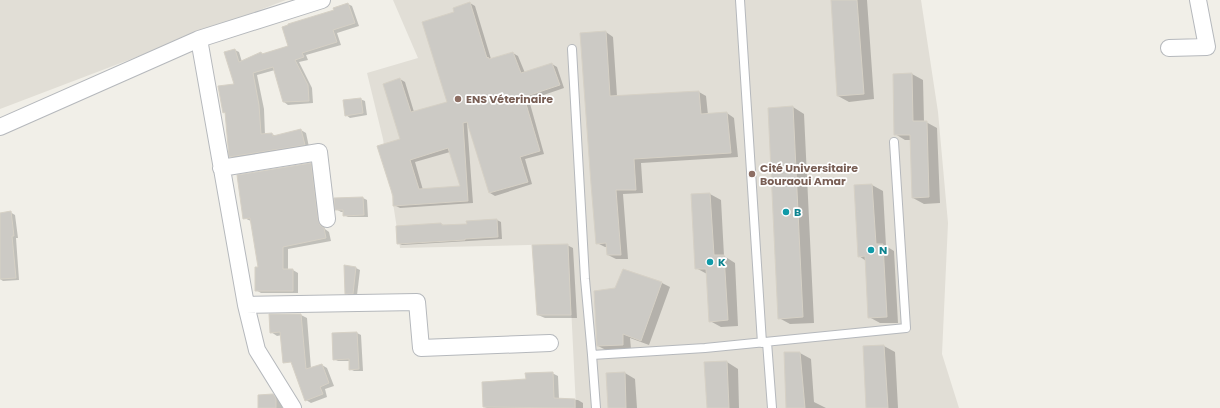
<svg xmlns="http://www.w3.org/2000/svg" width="1220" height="408" font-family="Poppins,sans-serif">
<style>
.education{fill:#e1ded6}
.shadow{fill:#0003;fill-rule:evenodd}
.building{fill:#cccac5;stroke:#d6d1c6;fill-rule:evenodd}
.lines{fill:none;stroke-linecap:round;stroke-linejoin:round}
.lane-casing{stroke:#b5b8bc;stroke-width:10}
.street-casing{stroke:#b5b8bc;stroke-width:18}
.lane{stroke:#fff;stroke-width:8}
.street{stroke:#fff;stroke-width:16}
.education-dot{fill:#8d6e63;stroke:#fff;stroke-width:1.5}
.culture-dot{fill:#0f9aa8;stroke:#fff;stroke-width:1.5}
.labels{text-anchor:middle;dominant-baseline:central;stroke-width:3.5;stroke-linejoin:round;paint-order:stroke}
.education-label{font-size:11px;font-weight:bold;fill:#785e54;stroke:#fff;text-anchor:start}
.culture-label{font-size:11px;font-weight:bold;fill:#0d838f;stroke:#fff;text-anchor:start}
</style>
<rect width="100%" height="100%" fill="#f1efe8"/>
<path class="education" d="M 0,0 L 286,0 L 0,109 Z
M 393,0 L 921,0 L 938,112 L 948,223 L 942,354 L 959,408 L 576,408 L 568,244 L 400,248 L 383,139 L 367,73 L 418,58 Z"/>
<path class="shadow" d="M 832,0 L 867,0 L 874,99 L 849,102 L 838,96 Z
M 470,3 L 475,6 L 491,59 L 513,53 L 518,56 L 525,73 L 552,64 L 557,67 L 564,88 L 529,100 L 544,154 L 525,159 L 532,184 L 495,196 L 490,193 L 467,122 L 473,203 L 400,208 L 394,205 L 401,140 L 400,79 L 405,82 L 414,112 L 448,102 L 455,13 ZM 450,152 L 461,187 L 423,190 L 415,162 Z
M 348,4 L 352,6 L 359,26 L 337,33 L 341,45 L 306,55 L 308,60 L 299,62 L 312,88 L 313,103 L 288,105 L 284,102 L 275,70 L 257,75 L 264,109 L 265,135 L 272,134 L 276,136 L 301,130 L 306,133 L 309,147 L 235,159 L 230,156 L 226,114 L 224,112 L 236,85 L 235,50 L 239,52 L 242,62 L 261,53 L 263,54 L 289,46 L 335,10 Z
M 606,32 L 613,37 L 617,96 L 699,92 L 706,96 L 708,115 L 727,113 L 734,118 L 738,157 L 641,163 L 643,193 L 623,194 L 628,259 L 616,259 L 608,255 L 608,247 L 605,247 L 597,243 L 581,34 Z
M 912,74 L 923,80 L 924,122 L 926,122 L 937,128 L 940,203 L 924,204 L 913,198 L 911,140 L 905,140 L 895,134 Z
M 360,99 L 365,101 L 367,115 L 350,118 L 346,115 Z
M 793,107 L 804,114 L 814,323 L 790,324 L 779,318 Z
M 311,164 L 316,167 L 323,224 L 325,229 L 329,232 L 331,241 L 288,249 L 288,270 L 293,270 L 298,273 L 298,293 L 261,293 L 256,290 L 259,268 L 251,221 L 244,218 Z
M 872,185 L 883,191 L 886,246 L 894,251 L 898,323 L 880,323 L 869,317 L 866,261 L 859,256 L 855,186 Z
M 710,194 L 721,200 L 724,256 L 735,263 L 738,326 L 721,327 L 710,321 L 707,274 L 696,268 Z
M 363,198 L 367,200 L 368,217 L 348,217 L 344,215 L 344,212 L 341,212 L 336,209 Z
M 10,212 L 15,215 L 18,238 L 16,238 L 19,280 L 3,281 L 0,279 L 0,214 Z
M 497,220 L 501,222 L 502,239 L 402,245 L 398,243 L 441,224 L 445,226 L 468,224 Z
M 567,245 L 573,248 L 577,318 L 545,318 L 538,315 Z
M 345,266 L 356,268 L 360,270 L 357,295 L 350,296 L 346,293 Z
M 662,283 L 670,287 L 649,345 L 630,338 L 631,349 L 606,350 L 598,346 Z
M 270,315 L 301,315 L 307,318 L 311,369 L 322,365 L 327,368 L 334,386 L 325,389 L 327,397 L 311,403 L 306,400 L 282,335 L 277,336 L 271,332 Z
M 357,333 L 361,335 L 363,371 L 354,371 L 350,369 L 350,361 L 338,361 L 334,359 Z
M 884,346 L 895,352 L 898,408 L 867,408 Z
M 785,353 L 800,353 L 811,359 L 814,402 L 826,408 L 787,408 Z
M 727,362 L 738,369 L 739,408 L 708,408 Z
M 552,373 L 558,376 L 559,399 L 578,400 L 583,403 L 583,408 L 487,408 L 484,407 L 527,380 Z
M 625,373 L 635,379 L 637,408 L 609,408 Z
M 273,395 L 279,399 L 282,402 L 282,408 L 259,408 Z"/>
<path class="building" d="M 831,0 L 857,0 L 864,94 L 837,96 Z
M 470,2 L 487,58 L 488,57 L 489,59 L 513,52 L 521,73 L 552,63 L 560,85 L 524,97 L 540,151 L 520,157 L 528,182 L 489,193 L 467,122 L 463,123 L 468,201 L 393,206 L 393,196 L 377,146 L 400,139 L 383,84 L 400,78 L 411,112 L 447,102 L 422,22 L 454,12 L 453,8 ZM 448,148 L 460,186 L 419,189 L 410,160 Z
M 348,3 L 355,23 L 333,30 L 337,42 L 302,53 L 304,57 L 295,60 L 308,85 L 309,101 L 283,102 L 273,67 L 253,73 L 259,105 L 261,134 L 272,133 L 273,136 L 301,129 L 305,145 L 229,157 L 225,112 L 223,113 L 218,86 L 234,84 L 224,52 L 235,49 L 239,62 L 261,52 L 262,54 L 288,46 L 282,27 L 288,25 L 288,24 L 334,10 L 333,8 Z
M 606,31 L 610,96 L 699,91 L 701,114 L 727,112 L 731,153 L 634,159 L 636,190 L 616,190 L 621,255 L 607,255 L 606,243 L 596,244 L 591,184 L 580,33 Z
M 912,73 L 913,121 L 927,121 L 929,197 L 912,198 L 910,135 L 894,135 L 893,74 Z
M 361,98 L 363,113 L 345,116 L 343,100 Z
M 793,106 L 803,317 L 778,319 L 768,108 Z
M 311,163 L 318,220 L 320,225 L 324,228 L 326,238 L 283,247 L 283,269 L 293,269 L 293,291 L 255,291 L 255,267 L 258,267 L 250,218 L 243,219 L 237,175 Z
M 872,184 L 876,244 L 883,244 L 887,317 L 868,318 L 865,256 L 858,257 L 854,185 Z
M 710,193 L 714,255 L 724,255 L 728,320 L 709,322 L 706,269 L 695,269 L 691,194 Z
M 363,197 L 364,215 L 343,216 L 343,210 L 335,210 L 334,198 Z
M 11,211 L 14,236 L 12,236 L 16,278 L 0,279 L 0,213 Z
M 497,219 L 498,237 L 465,239 L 465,240 L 397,244 L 396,226 L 441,223 L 442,225 L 467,224 L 466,221 Z
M 568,244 L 571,315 L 537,315 L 532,245 Z
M 344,265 L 356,267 L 353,294 L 345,294 Z
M 623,269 L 662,282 L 641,341 L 623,334 L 623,345 L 597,346 L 594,291 L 615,288 Z
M 269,314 L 301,314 L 306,369 L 322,364 L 329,383 L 320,387 L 323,394 L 305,401 L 291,362 L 283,363 L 280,332 L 270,333 Z
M 357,332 L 359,369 L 349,370 L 349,359 L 333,360 L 332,333 Z
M 884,345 L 888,408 L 866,408 L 863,346 Z
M 784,352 L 800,352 L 805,408 L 786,408 Z
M 727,361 L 729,408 L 707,408 L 704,362 Z
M 553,372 L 554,398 L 575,399 L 575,408 L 483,407 L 482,382 L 526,379 L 525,373 Z
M 625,372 L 626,408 L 608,408 L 606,373 Z
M 273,394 L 276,398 L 276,408 L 258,408 L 258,395 Z"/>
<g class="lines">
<defs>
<path id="lane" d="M 740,0 L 762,343
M 572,49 L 585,279 L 592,355 L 705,348 L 906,328 L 894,142
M 767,342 L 772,408
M 592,355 L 596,408"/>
<path id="street" d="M 199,39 L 246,305 L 257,350 L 293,408
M 1169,48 L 1207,47 L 1198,0
M 0,127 L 199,39 L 322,0
M 221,168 L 319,152 L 327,219
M 246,305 L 417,302 L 421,348 L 550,343"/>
</defs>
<use href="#lane" class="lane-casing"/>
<use href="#street" class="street-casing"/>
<use href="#lane" class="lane"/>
<use href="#street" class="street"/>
</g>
<g class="education-dot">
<circle cx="458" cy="99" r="4"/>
<circle cx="752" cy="174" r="4"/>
</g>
<g class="culture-dot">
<circle cx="786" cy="212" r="4"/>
<circle cx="871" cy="250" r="4"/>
<circle cx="710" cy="262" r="4"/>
</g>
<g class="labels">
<g class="education-label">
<text x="466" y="99">ENS Véterinaire</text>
<text x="760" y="168">Cité Universitaire<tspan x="760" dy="13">Bouraoui Amar</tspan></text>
</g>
<g class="culture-label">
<text x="794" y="212">B</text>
<text x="879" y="250">N</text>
<text x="718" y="262">K</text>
</g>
</g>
</svg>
